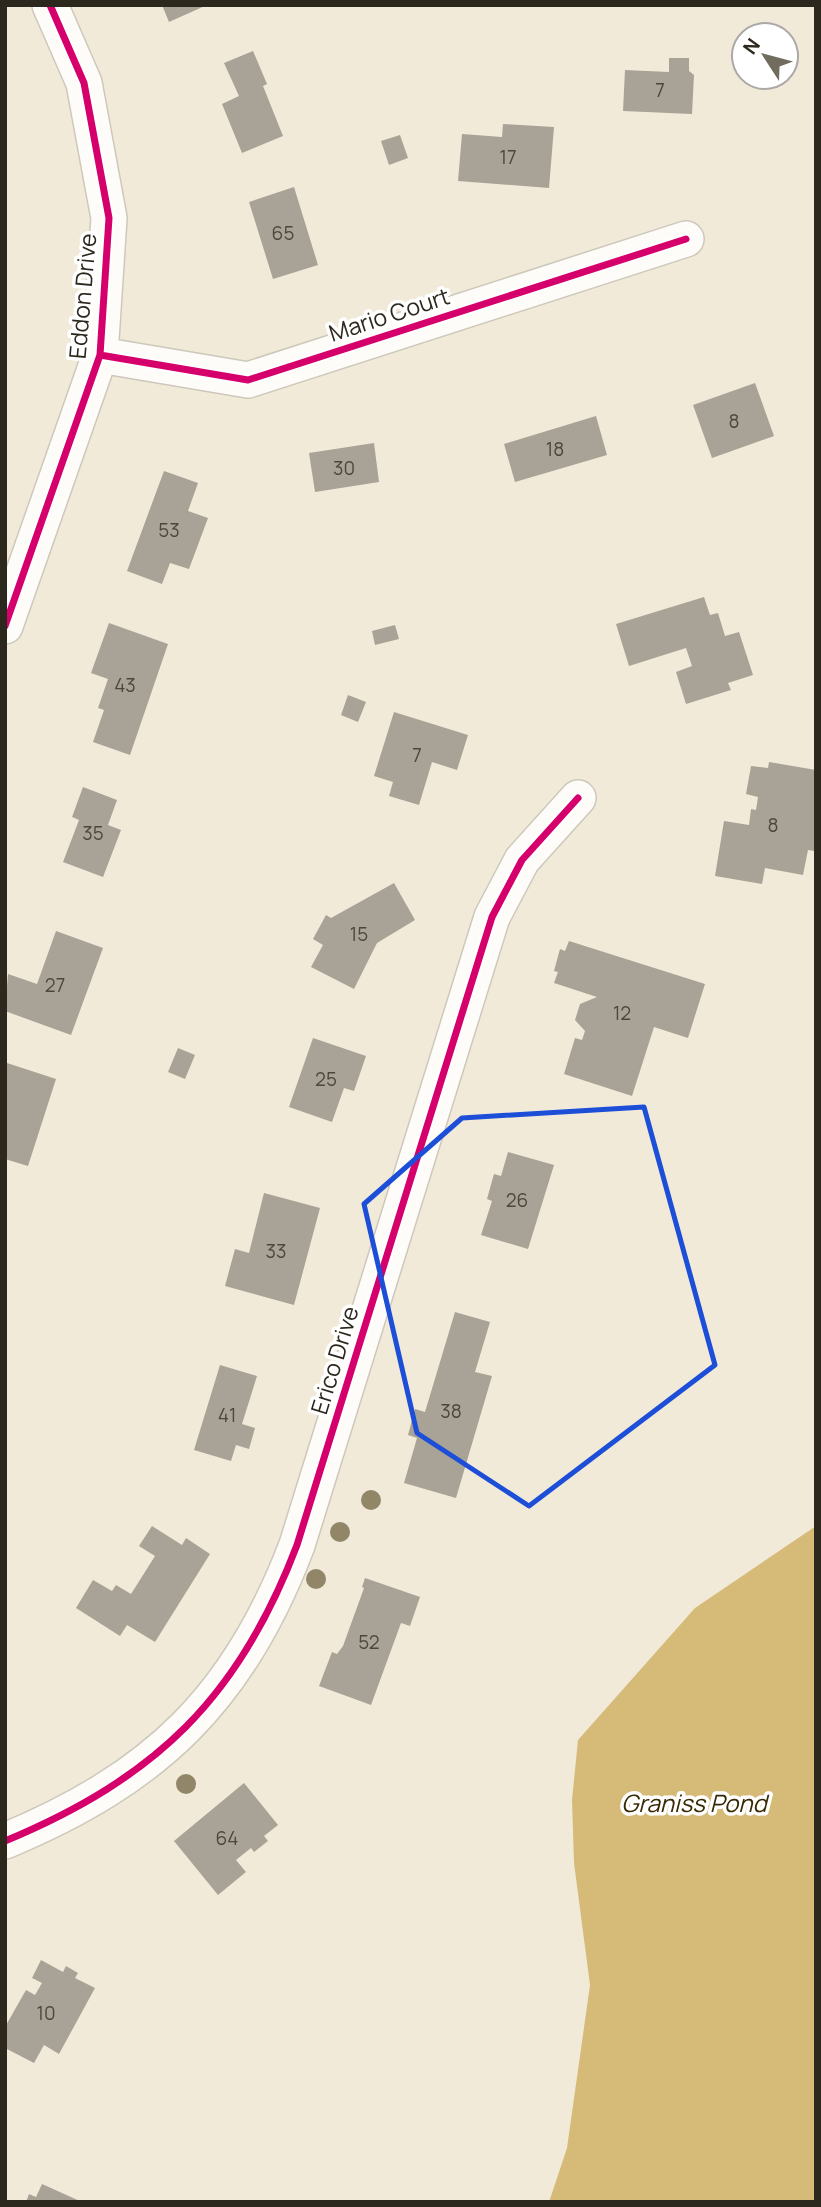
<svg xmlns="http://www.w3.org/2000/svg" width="821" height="2207" font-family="Manrope,sans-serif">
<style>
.water{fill:#d6bb78}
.building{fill:#a8a396}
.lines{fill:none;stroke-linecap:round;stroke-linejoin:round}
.minor-casing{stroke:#cec8bb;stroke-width:38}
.minor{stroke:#fdfcf9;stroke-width:35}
.cycleway-casing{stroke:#fff;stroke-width:11}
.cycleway{stroke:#d6006c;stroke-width:7}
.tree{fill:#928669}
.marked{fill:none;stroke:#1d4ed8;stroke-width:5;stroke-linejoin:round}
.labels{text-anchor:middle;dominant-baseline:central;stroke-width:7;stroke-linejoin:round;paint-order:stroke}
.number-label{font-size:19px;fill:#4c473b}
.street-label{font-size:23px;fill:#2d281d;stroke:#fff}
.water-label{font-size:24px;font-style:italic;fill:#372901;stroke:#fff}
</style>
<rect width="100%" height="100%" fill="#f1ead9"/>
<path class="water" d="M 816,1526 L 816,2202 L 549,2202 L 567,2148 L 590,1985 L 574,1863 L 572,1800 L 578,1740 L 695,1608 Z"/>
<path class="building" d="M 162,5 L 207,5 L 169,22 Z
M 253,51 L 267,84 L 263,86 L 283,136 L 242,153 L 222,104 L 239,96 L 224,63 Z
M 669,58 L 689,58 L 689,71 L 694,75 L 692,114 L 623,111 L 625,70 L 669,72 Z
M 503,124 L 554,127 L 549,188 L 458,181 L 462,134 L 502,137 Z
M 400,135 L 408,158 L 389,165 L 381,141 Z
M 294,187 L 318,265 L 273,279 L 249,202 Z
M 755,383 L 774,436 L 712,458 L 693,405 Z
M 596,416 L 607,455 L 515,482 L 504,444 Z
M 374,443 L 379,482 L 315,492 L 309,453 Z
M 164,471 L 198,483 L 188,511 L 208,518 L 189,569 L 170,563 L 162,584 L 127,571 Z
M 704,597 L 710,615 L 718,613 L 725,636 L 739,632 L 753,675 L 728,683 L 731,690 L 686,704 L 676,672 L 692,666 L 686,648 L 629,666 L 616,624 Z
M 109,623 L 168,644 L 130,755 L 93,742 L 104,710 L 98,708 L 108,679 L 91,673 Z
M 395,625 L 399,639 L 375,645 L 372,631 Z
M 348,695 L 366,702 L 358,722 L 341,715 Z
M 394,712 L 468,735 L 457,770 L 432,762 L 419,805 L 389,796 L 393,782 L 374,776 Z
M 769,762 L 816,770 L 815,851 L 808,850 L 803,875 L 765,868 L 762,884 L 715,876 L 724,821 L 749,825 L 751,809 L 756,810 L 758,797 L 746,794 L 751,766 L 768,768 Z
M 83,787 L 117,800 L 108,825 L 121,830 L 103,877 L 63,862 L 79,820 L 72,817 Z
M 394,883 L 415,920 L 377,943 L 354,989 L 311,967 L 323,945 L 313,939 L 326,915 L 331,918 Z
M 56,931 L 103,948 L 71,1035 L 5,1011 L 8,974 L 37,984 Z
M 569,941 L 705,984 L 688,1038 L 654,1027 L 632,1096 L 564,1074 L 575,1038 L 582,1040 L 585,1031 L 575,1020 L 580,1004 L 597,997 L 554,983 L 558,972 L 554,971 L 560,949 L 565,951 Z
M 313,1038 L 366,1056 L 354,1091 L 344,1088 L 332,1122 L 289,1107 Z
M 178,1048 L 195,1055 L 185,1079 L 168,1072 Z
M 7,1063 L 56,1079 L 28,1166 L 5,1159 Z
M 508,1152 L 554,1165 L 528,1249 L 481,1235 L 492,1201 L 487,1199 L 494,1174 L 501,1176 Z
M 264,1193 L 320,1208 L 294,1305 L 225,1286 L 235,1249 L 249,1253 Z
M 455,1312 L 490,1322 L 475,1372 L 492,1376 L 456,1498 L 404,1483 L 417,1438 L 408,1435 L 415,1409 L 425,1412 Z
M 220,1365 L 257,1376 L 242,1424 L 255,1428 L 249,1449 L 236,1445 L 231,1461 L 194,1450 Z
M 152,1526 L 182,1545 L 186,1538 L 210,1554 L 155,1642 L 127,1625 L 120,1636 L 76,1608 L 93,1580 L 112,1591 L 116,1585 L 131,1594 L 155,1556 L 139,1546 Z
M 365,1578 L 420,1597 L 410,1626 L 401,1623 L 371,1705 L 319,1686 L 332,1652 L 337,1654 L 343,1646 L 364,1588 L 362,1587 Z
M 244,1783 L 278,1825 L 264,1836 L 268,1841 L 254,1852 L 251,1848 L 236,1860 L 246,1872 L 218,1895 L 174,1841 Z
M 41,1960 L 63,1972 L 66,1966 L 78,1973 L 75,1978 L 95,1988 L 59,2054 L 44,2045 L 34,2063 L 5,2048 L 5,2027 L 26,1990 L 35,1995 L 42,1983 L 32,1978 Z
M 42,2184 L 82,2202 L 26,2202 L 29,2194 L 36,2197 Z"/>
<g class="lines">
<defs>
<path id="minor" d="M 100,355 L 248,380 L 686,239
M 5,626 L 100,355 L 109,218 L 84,83 L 50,5
M 5,1841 C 156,1778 239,1698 297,1545 L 492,917 L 522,860 L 578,798"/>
</defs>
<use href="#minor" class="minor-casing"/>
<use href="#minor" class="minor"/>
<defs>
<path id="cycleway" d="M 100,355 L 248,380 L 686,239
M 5,626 L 100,355 L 109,218 L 84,83 L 50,5
M 5,1841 C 156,1778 239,1698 297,1545 L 492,917 L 522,860 L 578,798"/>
</defs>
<use href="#cycleway" class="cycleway-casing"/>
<use href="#cycleway" class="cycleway"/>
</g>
<g class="tree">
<circle cx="371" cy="1500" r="10"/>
<circle cx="340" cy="1532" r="10"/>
<circle cx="316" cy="1579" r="10"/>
<circle cx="186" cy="1784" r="10"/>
</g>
<path class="marked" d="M 644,1107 L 715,1365 L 529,1506 L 417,1433 L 364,1204 L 462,1118 Z"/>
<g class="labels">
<g class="number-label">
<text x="660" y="90">7</text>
<text x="508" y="157">17</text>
<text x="283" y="233">65</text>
<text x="734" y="421">8</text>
<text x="555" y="449">18</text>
<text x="344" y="468">30</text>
<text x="169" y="530">53</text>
<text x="125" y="685">43</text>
<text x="417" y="755">7</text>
<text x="773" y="825">8</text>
<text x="93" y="833">35</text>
<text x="359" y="934">15</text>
<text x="55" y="985">27</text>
<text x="622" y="1013">12</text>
<text x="326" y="1079">25</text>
<text x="517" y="1200">26</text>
<text x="276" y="1251">33</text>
<text x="451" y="1411">38</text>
<text x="227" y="1415">41</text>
<text x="369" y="1642">52</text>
<text x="227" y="1838">64</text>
<text x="46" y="2013">10</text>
</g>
<g class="street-label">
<text transform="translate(82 296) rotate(-85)">Eddon Drive</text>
<text transform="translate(389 314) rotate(-18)">Mario Court</text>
<text transform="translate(334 1360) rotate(-73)">Erico Drive</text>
</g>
<g class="water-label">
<text x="694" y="1802">Graniss Pond</text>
</g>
</g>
<rect width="821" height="2207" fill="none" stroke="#2d281d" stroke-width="14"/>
<g transform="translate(765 56) rotate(306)"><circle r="33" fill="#ffffff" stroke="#aba9a5" stroke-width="2"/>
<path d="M0-5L12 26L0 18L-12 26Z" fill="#726c5f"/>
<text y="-10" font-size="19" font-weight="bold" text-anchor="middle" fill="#2d281d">N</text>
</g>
</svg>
